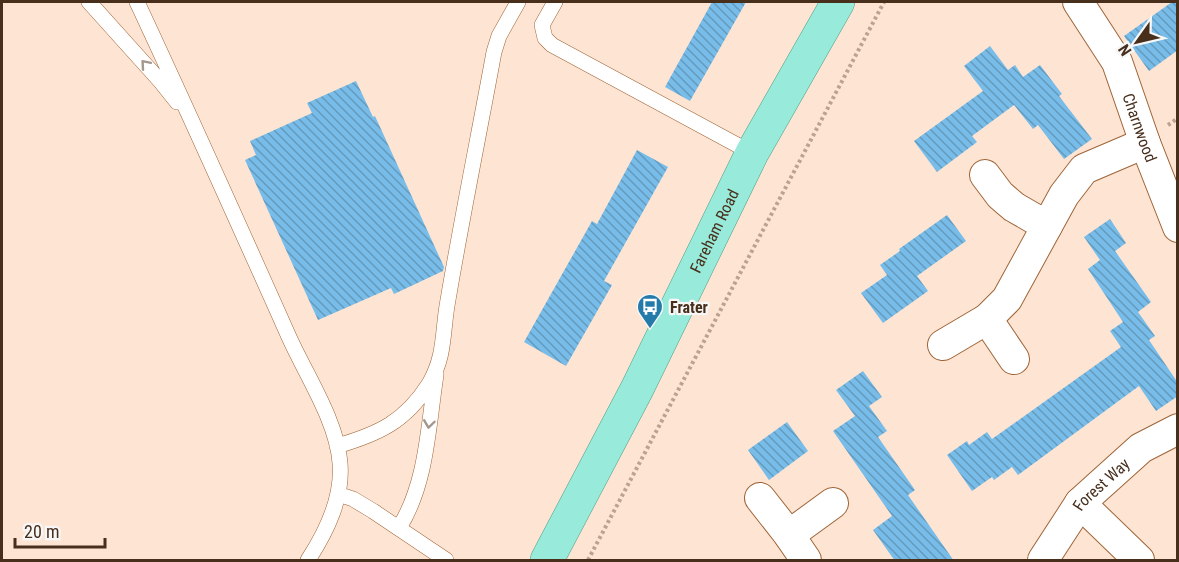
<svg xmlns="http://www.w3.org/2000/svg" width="1179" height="562" font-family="'Roboto Condensed',sans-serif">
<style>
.building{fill:url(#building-back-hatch)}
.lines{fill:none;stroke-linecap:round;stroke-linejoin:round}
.service-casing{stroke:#9e6538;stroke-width:16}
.minor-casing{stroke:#9e6538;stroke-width:32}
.primary-casing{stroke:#4f9f88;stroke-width:34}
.path{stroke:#bca290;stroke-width:4;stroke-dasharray:3 3;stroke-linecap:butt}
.service{stroke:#fff;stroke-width:15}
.minor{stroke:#fff;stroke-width:30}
.primary{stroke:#98eada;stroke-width:33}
.oneway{stroke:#a4978e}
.labels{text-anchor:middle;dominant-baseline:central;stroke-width:4.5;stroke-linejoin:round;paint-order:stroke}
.street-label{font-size:16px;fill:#482f1c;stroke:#f7f7f7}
.poi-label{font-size:16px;font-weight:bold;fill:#482f1c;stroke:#f7f7f7;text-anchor:start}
</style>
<defs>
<pattern id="building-back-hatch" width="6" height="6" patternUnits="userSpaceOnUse" patternTransform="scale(1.5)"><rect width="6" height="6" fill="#78bde9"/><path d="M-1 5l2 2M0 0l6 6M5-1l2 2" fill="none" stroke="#649abc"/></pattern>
</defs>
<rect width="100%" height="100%" fill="#fee4d2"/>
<path class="building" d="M 712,2 L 746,2 L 690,101 L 665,87 Z
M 1172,2 L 1178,2 L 1178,50 L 1149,71 L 1124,36 Z
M 990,46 L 1008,70 L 1015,65 L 1023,77 L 1040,65 L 1062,94 L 1059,96 L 1092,139 L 1064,159 L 1038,125 L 1033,129 L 1014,105 L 972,136 L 977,142 L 937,172 L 914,141 L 983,91 L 964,66 Z
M 356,81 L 373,117 L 375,116 L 444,267 L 443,271 L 394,294 L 391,288 L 318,320 L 245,160 L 256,155 L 250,141 L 312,113 L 307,103 Z
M 637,150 L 668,167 L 604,281 L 612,285 L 566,366 L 524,342 L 592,221 L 597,224 Z
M 947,215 L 966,241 L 917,276 L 928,291 L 883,323 L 861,293 L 887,275 L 880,265 L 900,251 L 899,249 Z
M 1110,219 L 1126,243 L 1115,251 L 1151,302 L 1138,312 L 1155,336 L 1149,340 L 1178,383 L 1178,396 L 1156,411 L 1139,386 L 1018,475 L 1012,467 L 994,480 L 992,477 L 972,491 L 947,455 L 967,441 L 969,445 L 987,432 L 992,439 L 1121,347 L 1110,331 L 1123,322 L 1088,269 L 1100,260 L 1084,237 Z
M 863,371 L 882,397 L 869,406 L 887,431 L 878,437 L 915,490 L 908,495 L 954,561 L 895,561 L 873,530 L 892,516 L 833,431 L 855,416 L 836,390 Z
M 787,422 L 808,451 L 769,480 L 748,450 Z"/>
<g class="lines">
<defs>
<path id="service" d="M 89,2 L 161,82 L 177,102
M 137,2 C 189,113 239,225 289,337 C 306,375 337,421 340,463 C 343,498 327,531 308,560
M 555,2 L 542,25 L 545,38 L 552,45 L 752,153
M 337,446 C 378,434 405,422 429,384 C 446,355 442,331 448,300 C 462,217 479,134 494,52 L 499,36 L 518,2
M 338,494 L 353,499 L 373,511 L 446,560
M 399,528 C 427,483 428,427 436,375"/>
<g id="minor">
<path id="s1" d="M 1078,2 L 1117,62 L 1145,143 L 1178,227"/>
<path d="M 985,175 L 1000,195 L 1014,207 L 1047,226"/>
<path d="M 987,319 L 1014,359"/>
<path d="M 943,345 L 987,319 L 1007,299 L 1064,195 L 1084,169 L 1145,143"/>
<path d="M 760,498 L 789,535 L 806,560"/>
<path d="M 1080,503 L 1139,560"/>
<path d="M 789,535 L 833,503"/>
<path id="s2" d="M 1043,560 L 1080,503 L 1141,448 L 1178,429"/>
</g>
<g id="primary">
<path id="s3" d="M 547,560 L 637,389 L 752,153 L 838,2"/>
</g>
</defs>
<use href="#service" class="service-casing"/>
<use href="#minor" class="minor-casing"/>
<use href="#primary" class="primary-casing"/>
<path class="path" d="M 1168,125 L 1178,118
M 588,560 L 884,2"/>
<use href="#service" class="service"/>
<use href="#minor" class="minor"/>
<use href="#primary" class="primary"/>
</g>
<defs><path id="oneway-chevron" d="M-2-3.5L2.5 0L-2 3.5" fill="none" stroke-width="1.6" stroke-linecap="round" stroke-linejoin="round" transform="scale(1.5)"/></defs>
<g class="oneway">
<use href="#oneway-chevron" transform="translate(145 64) rotate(-131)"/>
<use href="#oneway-chevron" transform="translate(429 424) rotate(98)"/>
</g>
<defs>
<symbol id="bus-pin" viewBox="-11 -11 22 30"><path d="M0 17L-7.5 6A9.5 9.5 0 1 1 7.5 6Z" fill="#247baa" stroke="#f7f7f7"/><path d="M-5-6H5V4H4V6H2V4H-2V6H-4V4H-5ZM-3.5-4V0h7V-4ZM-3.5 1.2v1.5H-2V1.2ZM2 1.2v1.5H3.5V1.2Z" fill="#fff"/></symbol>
</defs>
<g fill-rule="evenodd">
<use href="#bus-pin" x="635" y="292" width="30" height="40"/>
</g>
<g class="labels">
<g class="street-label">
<text stroke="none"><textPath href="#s1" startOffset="141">Charnwood</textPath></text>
<text stroke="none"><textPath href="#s3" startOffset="369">Fareham Road</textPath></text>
<text stroke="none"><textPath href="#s2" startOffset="96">Forest Way</textPath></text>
</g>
<g class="poi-label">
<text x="670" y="307">Frater</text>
</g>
</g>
<rect width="1179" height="562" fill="none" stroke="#482f1c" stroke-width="6"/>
<g transform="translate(1137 42) rotate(236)" stroke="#f7f7f7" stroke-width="4.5" paint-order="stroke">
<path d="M0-4.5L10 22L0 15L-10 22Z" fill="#482f1c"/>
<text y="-9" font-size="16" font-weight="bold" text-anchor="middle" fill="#482f1c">N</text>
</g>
<path d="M15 538v9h90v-9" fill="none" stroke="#482f1c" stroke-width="3"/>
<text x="24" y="538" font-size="18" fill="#482f1c" stroke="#f7f7f7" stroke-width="4.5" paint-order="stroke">20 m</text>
</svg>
